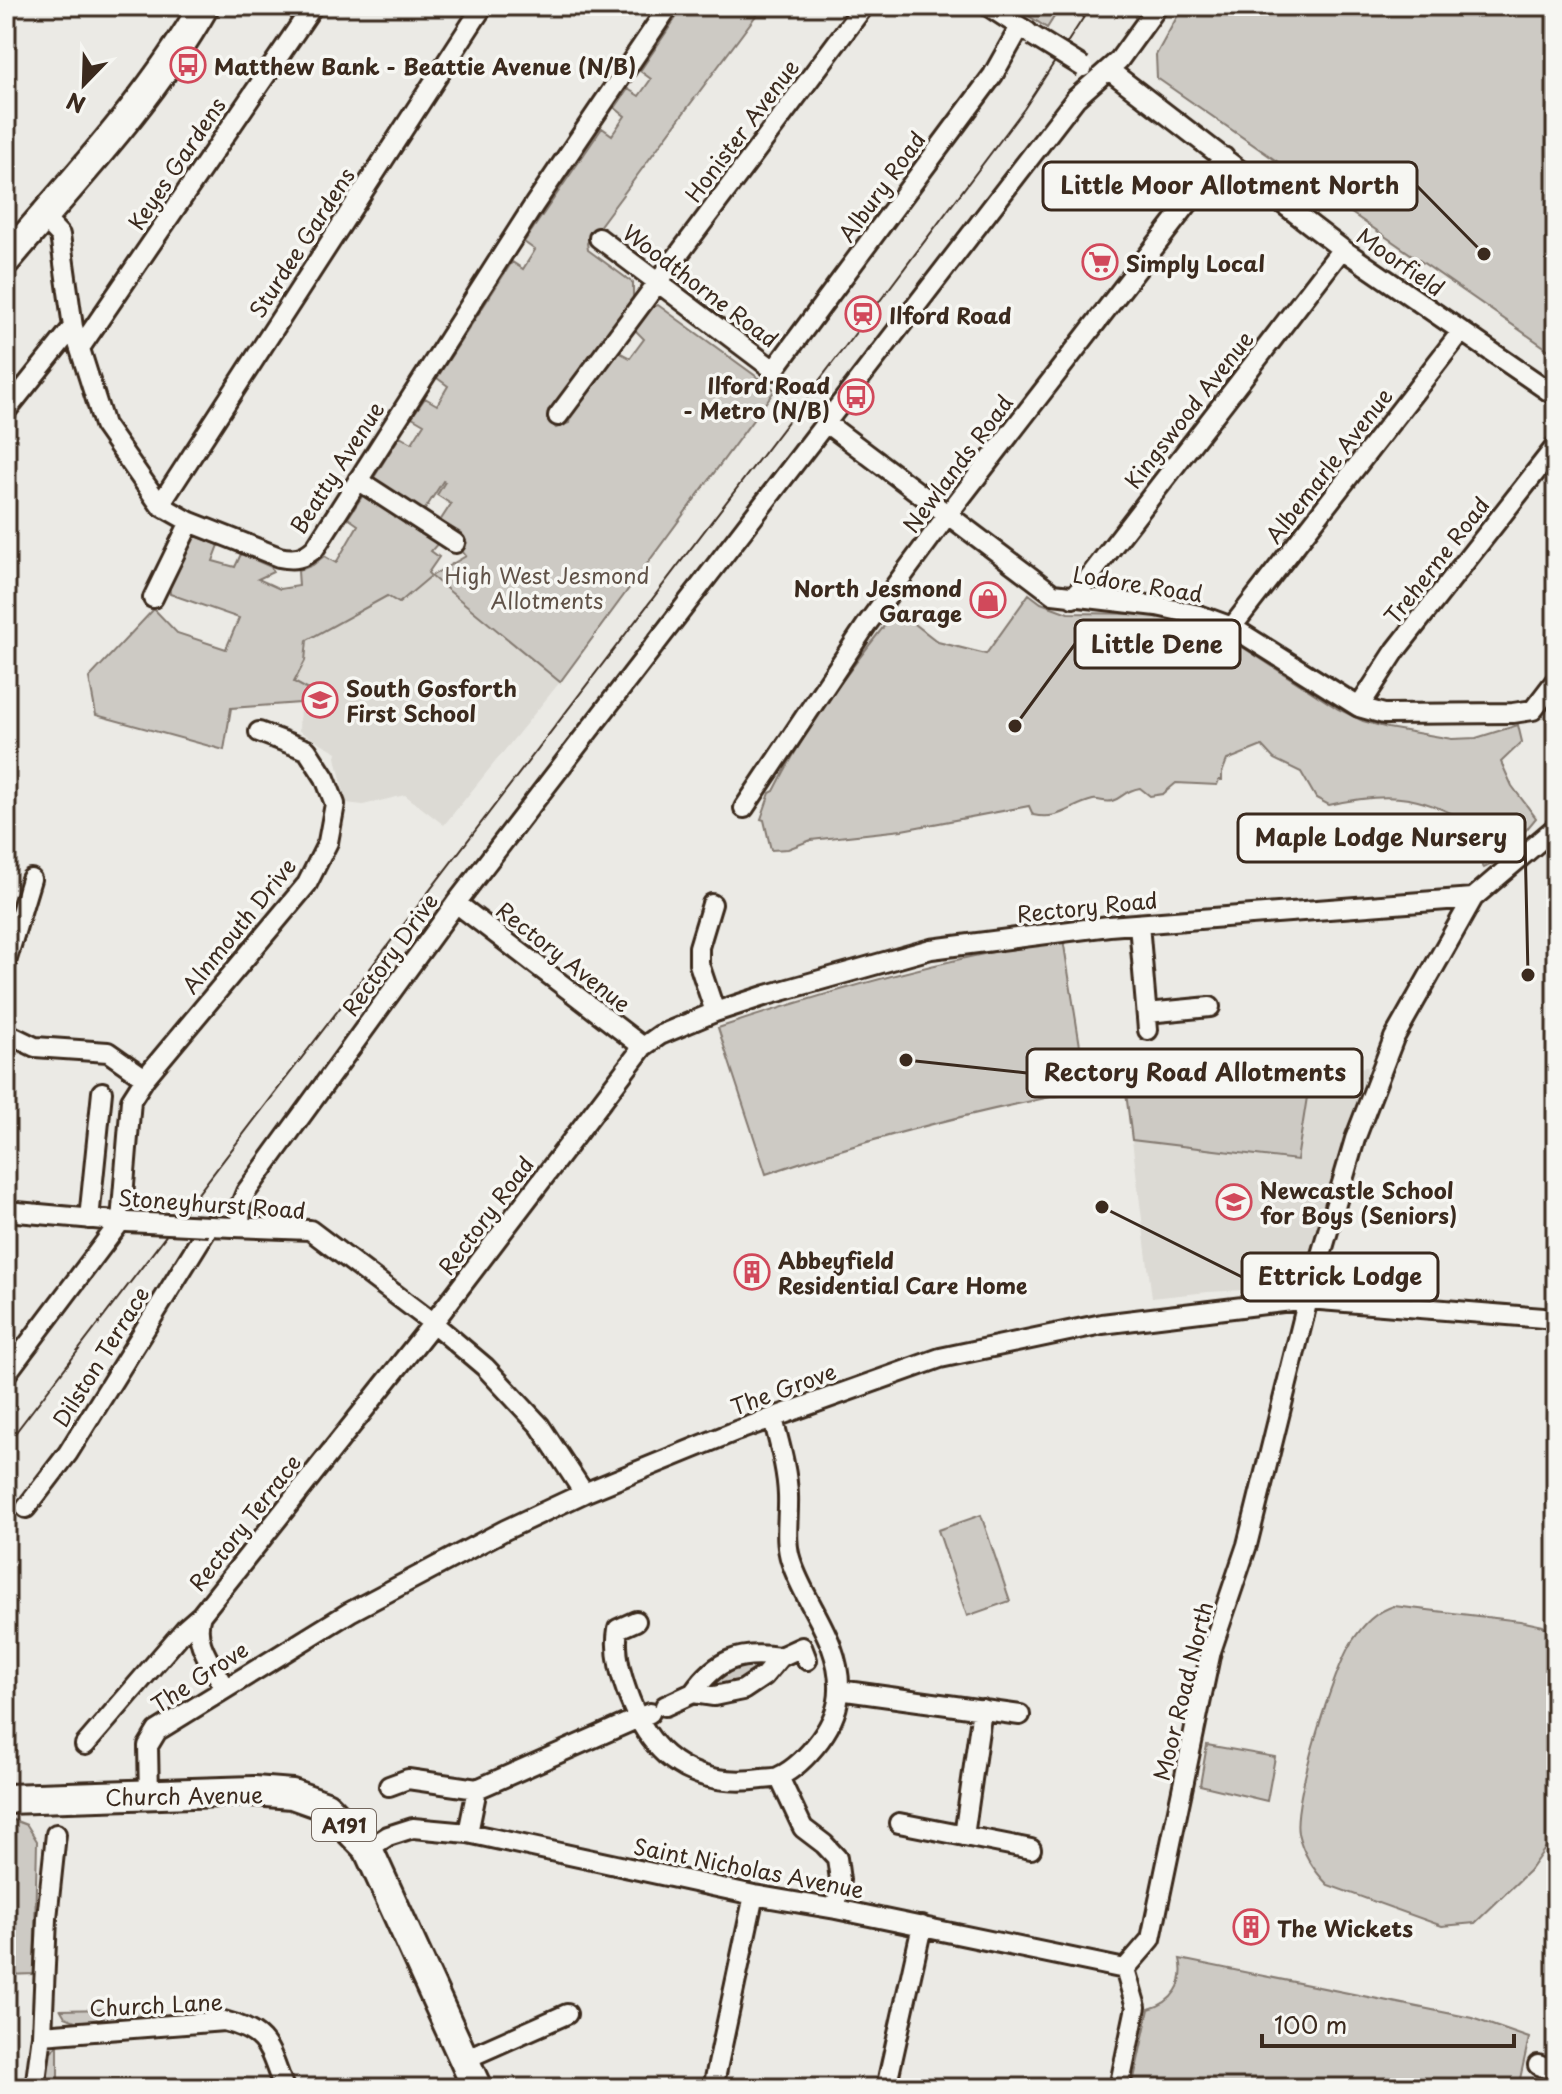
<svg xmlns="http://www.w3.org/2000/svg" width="1562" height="2094" font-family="'Playpen Sans',sans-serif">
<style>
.built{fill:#dcdad4}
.green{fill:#cdcac4;stroke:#847a71;stroke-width:2}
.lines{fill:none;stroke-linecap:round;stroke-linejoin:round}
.street-casing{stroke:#3b2a1e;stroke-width:24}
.primary-casing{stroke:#3b2a1e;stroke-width:34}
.street{stroke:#f6f6f2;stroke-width:18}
.primary{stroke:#f6f6f2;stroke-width:28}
.tram{stroke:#3b2a1e;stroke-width:2}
.street-bridge-casing{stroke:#3b2a1e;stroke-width:24;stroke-linecap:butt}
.street-bridge{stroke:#f6f6f2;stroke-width:18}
.labels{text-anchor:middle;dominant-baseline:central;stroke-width:7;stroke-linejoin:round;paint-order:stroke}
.shield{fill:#f6f6f2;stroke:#73675e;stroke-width:2}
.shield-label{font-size:20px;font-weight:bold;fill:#3b2a1e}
.poi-label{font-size:22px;font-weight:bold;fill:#3b2a1e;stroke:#f6f6f2;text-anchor:start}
.street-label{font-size:22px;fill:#3b2a1e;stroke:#f6f6f2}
.park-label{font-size:22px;fill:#605248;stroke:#f6f6f2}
.leader{fill:none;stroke:#3b2a1e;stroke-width:3}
.callout-dot{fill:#3b2a1e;stroke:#f6f6f2;stroke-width:3}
.callout{fill:#f6f6f2;stroke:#3b2a1e;stroke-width:3}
.callout-label{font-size:24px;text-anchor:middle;font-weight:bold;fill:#3b2a1e}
</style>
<rect width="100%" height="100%" fill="#ebeae5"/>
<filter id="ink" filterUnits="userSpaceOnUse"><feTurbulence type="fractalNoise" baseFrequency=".0125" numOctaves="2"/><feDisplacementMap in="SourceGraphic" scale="16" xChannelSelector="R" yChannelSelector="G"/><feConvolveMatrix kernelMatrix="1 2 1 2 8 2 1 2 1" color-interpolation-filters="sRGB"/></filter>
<g filter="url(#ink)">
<path class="built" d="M 431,576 L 560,682 L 444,825 L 405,795 L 363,805 L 346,803 L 336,757 L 337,752 L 299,731 L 300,703 L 231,708 L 224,750 L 96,715 L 89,678 L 154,609 L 177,633 L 226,649 L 388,596 L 400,602 Z
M 1368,1067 L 1310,1265 L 1280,1288 L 1208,1292 L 1152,1298 L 1125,1085 L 1166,1079 Z"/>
<path class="green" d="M 684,6 L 763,6 L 587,243 L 588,250 L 633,283 L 633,299 L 558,404 L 548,410 L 547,418 L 556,428 L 569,423 L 571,414 L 617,351 L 630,358 L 644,339 L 633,328 L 647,309 L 658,305 L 775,390 L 560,682 L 431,576 L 399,603 L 387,596 L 307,640 L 305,661 L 294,682 L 307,689 L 300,703 L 231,708 L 224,750 L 96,715 L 89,678 L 154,609 L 177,633 L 226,649 L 239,618 L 170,594 L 169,580 L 191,534 L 219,545 L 213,561 L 235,567 L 241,554 L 271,567 L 273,572 L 258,579 L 280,589 L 299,586 L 298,571 L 313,565 L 324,556 L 336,563 L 358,525 L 348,518 L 365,492 L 405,519 L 405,524 C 417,532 426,532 440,541 L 431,551 L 439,557 L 428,573 L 431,576 L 466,556 L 461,550 L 467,543 L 461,533 L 440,521 L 451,504 L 437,495 L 445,482 L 443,481 L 424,511 L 411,507 L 371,482 L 400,436 L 412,443 L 424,424 L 412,417 L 425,398 L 437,405 L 448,386 L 437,378 L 512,262 L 523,269 L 535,250 L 524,242 L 602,128 L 612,135 L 625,116 L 615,108 L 628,89 L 639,96 L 651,79 L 640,71 Z
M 1014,6 L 1061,6 L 1047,28 Z
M 1183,6 L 1556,6 L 1556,355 L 1157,78 L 1156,55 Z
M 1029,594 L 1041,603 L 1068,613 L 1147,614 L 1187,624 L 1244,648 L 1338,709 L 1363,721 L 1388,728 L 1452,739 L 1476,738 L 1518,725 L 1522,742 L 1501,762 L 1512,786 L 1536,818 L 1502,859 L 1484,868 L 1476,855 L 1482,829 C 1423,797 1396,789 1329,805 L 1316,798 L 1301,772 L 1274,759 L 1262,746 L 1227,760 L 1222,773 L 1222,780 L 1219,780 L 1217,785 L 1176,783 L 1163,794 L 1150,796 L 1140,788 C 1123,791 1123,798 1112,801 C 1106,803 1099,799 1093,800 C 1070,805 1060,821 1033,815 L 1029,806 L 902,830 L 811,840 L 788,849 L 771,850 L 764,820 L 761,819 L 770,793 L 774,791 C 807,725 851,667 897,610 L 938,642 L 986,654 Z
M 1063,939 L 1087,1090 C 978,1110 871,1138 766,1174 L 718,1028 C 832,990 945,958 1063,939 Z
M 1166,1079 L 1307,1097 L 1297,1160 L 1132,1140 L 1125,1085 Z
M 981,1515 L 1010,1601 L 967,1616 L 938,1530 Z
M 1394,1606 L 1520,1621 L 1543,1626 L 1556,1638 L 1556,1833 L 1529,1871 L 1475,1923 L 1442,1926 L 1328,1885 C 1313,1870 1303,1854 1298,1833 C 1292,1802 1334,1667 1353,1640 C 1364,1624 1375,1612 1394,1606 Z
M 764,1660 L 759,1676 L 709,1692 L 705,1684 L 715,1673 Z
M 1207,1745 L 1275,1757 L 1267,1801 L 1200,1785 Z
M 6,1817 L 27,1825 L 37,1841 L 34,1974 L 6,1975 Z
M 1180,1959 L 1472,2018 L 1529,2038 L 1518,2088 L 1132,2088 L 1149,2009 C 1173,2003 1186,1983 1180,1959 Z
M 152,2008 L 152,2015 L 80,2023 L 65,2017 L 61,2010 Z
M 58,2045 L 58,2088 L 45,2088 L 48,2054 Z"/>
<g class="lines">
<defs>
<path id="street" d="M 988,6 L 1028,32
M 1109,70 L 1342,249 L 1556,396
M 43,217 L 60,235 L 73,327 L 104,425 L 160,505 L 190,522 L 279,557 C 294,560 303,559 315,548 L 534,205 L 669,6
M 599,238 L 774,370 L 993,75 L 1020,27
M 80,348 L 313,6
M 6,411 L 73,327
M 558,416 L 864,6
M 826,423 L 1053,594 L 1157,606 L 1199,615 L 1232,627 L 1359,707 L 1384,714 L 1513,713 L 1533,710 L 1556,680
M 358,480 L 455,543
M 160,505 L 483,6
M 153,598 L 190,522
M 1073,598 L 1342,249
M 1232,627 L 1461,332
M 1359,707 L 1396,650 L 1556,446
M 744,808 L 867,624 L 948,514 L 1224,157
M 456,903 L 643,1047
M 712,904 L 699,947 L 699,964 L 715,1012
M 1139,924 L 1148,1030
M 6,962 L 31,879
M 1147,1013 L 1210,1007
M 6,1033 L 35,1047 L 108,1052 L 145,1078
M 6,1211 L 127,1222
M 89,1219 L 102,1092
M 121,1221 L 131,1100 L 145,1078 L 307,884 L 328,842 L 335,804 L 325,778 L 307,750 L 259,732
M 240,1227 L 241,1204 L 246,1192 L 456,903 L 1076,98 L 1119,60 L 1158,6
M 6,1374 L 121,1221
M 26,1508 L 68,1453 L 209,1226 L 310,1230 L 433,1323 L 485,1367 L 540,1426 L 584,1493
M 201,1615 C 192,1642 212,1664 224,1687
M 636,1621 L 618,1629 C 614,1653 621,1677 630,1700 C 638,1720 649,1740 666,1755 C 694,1779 727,1784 762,1779 C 767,1778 775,1779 780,1776 C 795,1769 810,1753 820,1740 C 831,1725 839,1709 839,1690 C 841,1641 805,1605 791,1561 C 784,1541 789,1516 788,1495 C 787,1468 779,1443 773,1418
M 839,1690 L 1020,1715
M 693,1693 C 717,1659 739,1651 780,1657
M 665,1706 L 693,1693 L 714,1696 L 743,1690 L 764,1676 L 780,1657 L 802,1647 L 807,1660
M 85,1745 L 185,1629 L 201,1615 L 433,1323 L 643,1047 L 660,1035 L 715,1012 L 767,995 L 931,949 L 1109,926 L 1473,898
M 779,1777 L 803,1828 L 824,1844 L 837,1858 L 840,1880 L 836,1909
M 389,1786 L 408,1779 L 477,1789 L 650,1713
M 149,1795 L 148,1746 L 157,1731 L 350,1612 L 505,1530 L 584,1493 L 736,1431 L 940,1358 L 1102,1324 L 1308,1299 L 1556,1319
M 899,1823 L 1031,1849
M 468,1833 L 477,1789
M 964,1836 L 982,1709
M 368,1849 L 388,1836 L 413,1828 L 468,1833 L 754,1895 L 836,1909 L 1125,1969
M 42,2035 L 224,2021 C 270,2033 268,2048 284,2088
M 465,2059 L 567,2014
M 1538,2065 L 1556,2072
M 35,2088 L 42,2035 L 47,1918 L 56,1834
M 713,2088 L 754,1895
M 886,2088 L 922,1926
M 1119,2088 L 1136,2007 L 1125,1969 L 1151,1939 L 1211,1651 L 1247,1545 L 1308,1299 L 1355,1139 L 1394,1038 L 1473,898 L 1556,827"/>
<path id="primary" d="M 6,260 C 75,179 151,99 204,6
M 6,1799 L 254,1791 L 292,1794 L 326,1806 L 368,1849 L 477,2088"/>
</defs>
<use href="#street" class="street-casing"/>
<use href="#primary" class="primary-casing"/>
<use href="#street" class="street"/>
<use href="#primary" class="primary"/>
<path class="tram" d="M 6,1445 L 870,314 L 1024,109 L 1091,6"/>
<defs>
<path id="street-bridge" d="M 1033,36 L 1083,67
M 127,1222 L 209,1226"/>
</defs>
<use href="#street-bridge" class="street-bridge-casing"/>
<use href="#street-bridge" class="street-bridge"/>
</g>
</g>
<defs>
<symbol id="bus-ring" viewBox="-11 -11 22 22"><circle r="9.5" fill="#f6f6f2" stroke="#d1495b" stroke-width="1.5"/><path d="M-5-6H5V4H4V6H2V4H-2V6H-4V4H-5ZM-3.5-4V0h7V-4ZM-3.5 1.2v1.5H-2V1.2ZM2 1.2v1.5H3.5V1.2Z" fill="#d1495b"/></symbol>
<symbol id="supermarket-ring" viewBox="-11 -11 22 22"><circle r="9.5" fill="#f6f6f2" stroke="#d1495b" stroke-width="1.5"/><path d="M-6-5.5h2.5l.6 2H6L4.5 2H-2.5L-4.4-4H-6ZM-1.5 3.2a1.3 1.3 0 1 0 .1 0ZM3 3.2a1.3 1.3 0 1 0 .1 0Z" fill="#d1495b"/></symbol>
<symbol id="station-ring" viewBox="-11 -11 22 22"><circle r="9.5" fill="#f6f6f2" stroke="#d1495b" stroke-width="1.5"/><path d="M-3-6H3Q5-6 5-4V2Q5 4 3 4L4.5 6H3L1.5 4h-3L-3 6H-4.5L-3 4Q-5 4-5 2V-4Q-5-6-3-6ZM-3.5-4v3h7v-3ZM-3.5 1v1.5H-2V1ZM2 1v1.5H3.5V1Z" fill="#d1495b"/></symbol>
<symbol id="shop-ring" viewBox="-11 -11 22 22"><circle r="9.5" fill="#f6f6f2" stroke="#d1495b" stroke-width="1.5"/><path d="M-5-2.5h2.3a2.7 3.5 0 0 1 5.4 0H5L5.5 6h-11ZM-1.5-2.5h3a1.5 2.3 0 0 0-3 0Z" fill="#d1495b"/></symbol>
<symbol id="school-ring" viewBox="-11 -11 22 22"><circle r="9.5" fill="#f6f6f2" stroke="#d1495b" stroke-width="1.5"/><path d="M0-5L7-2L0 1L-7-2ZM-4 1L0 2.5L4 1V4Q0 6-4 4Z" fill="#d1495b"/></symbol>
<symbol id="building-ring" viewBox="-11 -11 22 22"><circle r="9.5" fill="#f6f6f2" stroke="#d1495b" stroke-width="1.5"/><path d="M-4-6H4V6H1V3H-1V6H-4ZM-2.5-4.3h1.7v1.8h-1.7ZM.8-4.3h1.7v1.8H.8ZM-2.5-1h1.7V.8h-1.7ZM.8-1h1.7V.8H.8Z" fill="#d1495b"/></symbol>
</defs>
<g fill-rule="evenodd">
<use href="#bus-ring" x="168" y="45" width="40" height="40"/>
<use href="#supermarket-ring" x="1080" y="242" width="40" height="40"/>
<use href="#station-ring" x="843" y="294" width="40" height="40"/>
<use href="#bus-ring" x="836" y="377" width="40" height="40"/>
<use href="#shop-ring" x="968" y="580" width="40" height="40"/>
<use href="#school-ring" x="300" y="680" width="40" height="40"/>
<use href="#school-ring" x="1214" y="1182" width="40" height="40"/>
<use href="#building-ring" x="732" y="1252" width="40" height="40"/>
<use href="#building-ring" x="1231" y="1907" width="40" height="40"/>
</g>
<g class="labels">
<rect class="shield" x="312" y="1809" width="64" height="32" rx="6"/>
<g class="shield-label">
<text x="344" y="1825">A191</text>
</g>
<g class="poi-label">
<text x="214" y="65">Matthew Bank - Beattie Avenue (N/B)</text>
<text x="1126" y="262">Simply Local</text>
<text x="889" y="314">Ilford Road</text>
<text x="830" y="384" text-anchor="end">Ilford Road<tspan x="830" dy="25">- Metro (N/B)</tspan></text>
<text x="962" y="587" text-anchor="end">North Jesmond<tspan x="962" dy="25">Garage</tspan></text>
<text x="346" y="687">South Gosforth<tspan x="346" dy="25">First School</tspan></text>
<text x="1260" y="1189">Newcastle School<tspan x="1260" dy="25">for Boys (Seniors)</tspan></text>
<text x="778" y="1259">Abbeyfield<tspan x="778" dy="25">Residential Care Home</tspan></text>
<text x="1277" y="1927">The Wickets</text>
</g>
<g class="street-label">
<text transform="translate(741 130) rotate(-53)">Honister Avenue</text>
<text transform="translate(176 163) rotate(-56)">Keyes Gardens</text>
<text transform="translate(881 186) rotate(-54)">Albury Road</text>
<text transform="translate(301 242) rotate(-57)">Sturdee Gardens</text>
<text transform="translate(1401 261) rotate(35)">Moorfield</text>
<text transform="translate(701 285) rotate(37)">Woodthorne Road</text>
<text transform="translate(1188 409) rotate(-52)">Kingswood Avenue</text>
<text transform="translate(957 463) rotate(-53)">Newlands Road</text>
<text transform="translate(1328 465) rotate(-52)">Albemarle Avenue</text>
<text transform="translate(336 467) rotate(-57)">Beatty Avenue</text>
<text transform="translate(1436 560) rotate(-52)">Treherne Road</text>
<text transform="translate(1138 583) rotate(9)">Lodore Road</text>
<text transform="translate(1087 906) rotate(-6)">Rectory Road</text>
<text transform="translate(238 925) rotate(-51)">Alnmouth Drive</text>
<text transform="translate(389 954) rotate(-54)">Rectory Drive</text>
<text transform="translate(564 956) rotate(38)">Rectory Avenue</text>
<text transform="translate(212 1203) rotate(4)">Stoneyhurst Road</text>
<text transform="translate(485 1215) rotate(-53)">Rectory Road</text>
<text transform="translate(100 1356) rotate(-58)">Dilston Terrace</text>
<text transform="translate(783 1388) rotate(-20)">The Grove</text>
<text transform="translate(244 1522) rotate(-52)">Rectory Terrace</text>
<text transform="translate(199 1676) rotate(-33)">The Grove</text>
<text transform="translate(1182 1691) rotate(-76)">Moor Road North</text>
<text transform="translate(184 1795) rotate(-1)">Church Avenue</text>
<text transform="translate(749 1867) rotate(11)">Saint Nicholas Avenue</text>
<text transform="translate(156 2004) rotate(-3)">Church Lane</text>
</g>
<g class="park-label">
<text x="547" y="574">High West Jesmond<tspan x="547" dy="25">Allotments</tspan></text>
</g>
</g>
<path class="leader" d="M1484 254L1417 186M1015 726L1075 644M1528 975L1525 838M906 1060L1027 1073M1102 1207L1242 1277"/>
<g class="callout-dot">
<circle cx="1484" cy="254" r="8"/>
<circle cx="1015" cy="726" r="8"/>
<circle cx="1528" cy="975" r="8"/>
<circle cx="906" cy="1060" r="8"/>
<circle cx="1102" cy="1207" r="8"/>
</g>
<g class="callout">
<rect x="1043" y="162" width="374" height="48" rx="8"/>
<rect x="1075" y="620" width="165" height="48" rx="8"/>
<rect x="1238" y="814" width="287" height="48" rx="8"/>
<rect x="1027" y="1049" width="335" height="48" rx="8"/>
<rect x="1242" y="1253" width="196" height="48" rx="8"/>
</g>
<g class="callout-label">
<text x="1230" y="194">Little Moor Allotment North</text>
<text x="1157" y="653">Little Dene</text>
<text x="1381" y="846">Maple Lodge Nursery</text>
<text x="1195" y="1081">Rectory Road Allotments</text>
<text x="1340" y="1285">Ettrick Lodge</text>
</g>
<rect width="1562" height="2094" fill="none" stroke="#f6f6f2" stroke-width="32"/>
<rect x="16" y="16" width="1530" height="2062" fill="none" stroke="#3b2a1e" stroke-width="3" filter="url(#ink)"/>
<g transform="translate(84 84) rotate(203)" stroke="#f6f6f2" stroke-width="6" paint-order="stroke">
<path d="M0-6L14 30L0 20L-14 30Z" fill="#3b2a1e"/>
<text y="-12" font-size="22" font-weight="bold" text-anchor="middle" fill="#3b2a1e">N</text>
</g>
<path d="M1262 2034v12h252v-12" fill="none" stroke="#3b2a1e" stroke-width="4"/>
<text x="1274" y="2034" font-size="24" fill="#3b2a1e" stroke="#f6f6f2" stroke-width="6" paint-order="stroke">100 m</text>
</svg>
